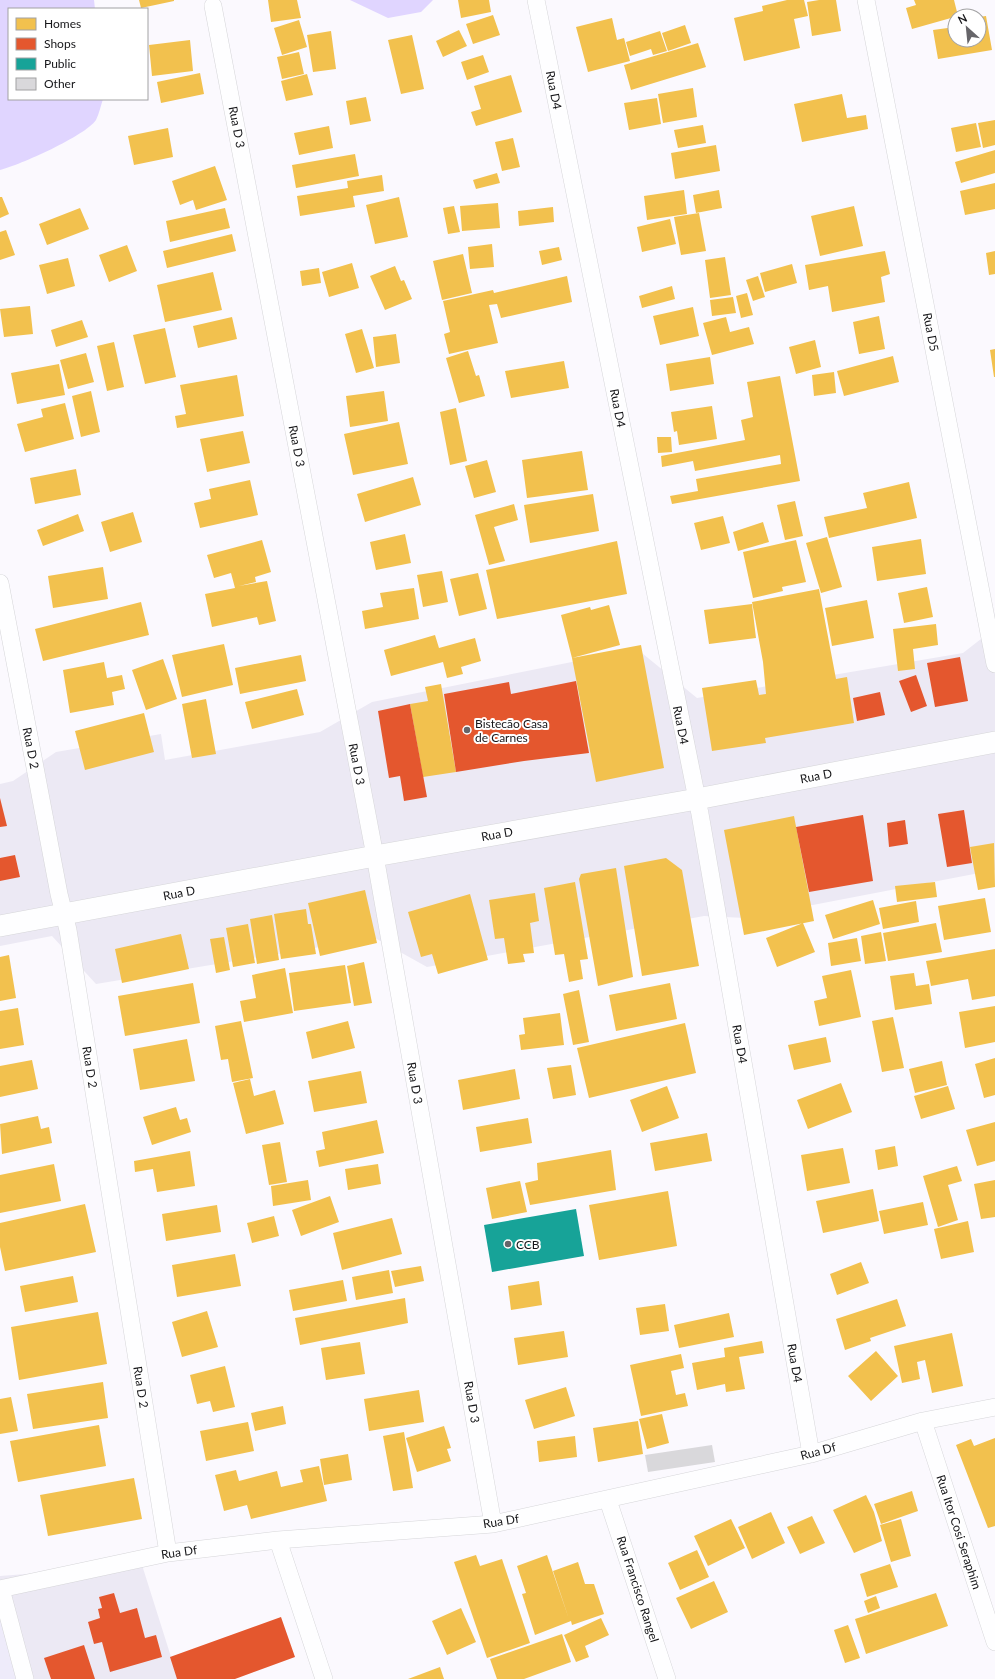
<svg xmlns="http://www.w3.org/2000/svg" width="995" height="1679" font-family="Lato,sans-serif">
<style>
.built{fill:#ece9f4}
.green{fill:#eeebfa}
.forest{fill:#e0d5ff}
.homes{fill:#f2c14e}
.shops{fill:#e4572e}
.public{fill:#17a398}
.building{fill:#d9d8db}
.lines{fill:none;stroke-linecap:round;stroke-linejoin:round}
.minor-casing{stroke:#d6d6d9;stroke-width:18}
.tertiary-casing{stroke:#d6d6d9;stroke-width:22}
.minor{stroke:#fefeff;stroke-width:17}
.tertiary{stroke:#fefeff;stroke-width:21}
.poi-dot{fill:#666569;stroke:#fff;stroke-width:1.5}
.labels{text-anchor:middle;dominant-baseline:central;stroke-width:4;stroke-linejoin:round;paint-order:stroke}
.street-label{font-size:12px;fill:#161619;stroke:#fff}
.poi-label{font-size:12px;fill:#161619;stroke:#fff;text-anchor:start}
</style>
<rect width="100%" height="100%" fill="#fbf9fe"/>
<path class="built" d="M 995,628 L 995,870 L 745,918 L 704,916 L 427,967 L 375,938 L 96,984 L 52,936 L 0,946 L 0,784 L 13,781 L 56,752 L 161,734 L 165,760 L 320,732 L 372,702 L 637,649 L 697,698 L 963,653 Z
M 142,1565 L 178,1679 L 0,1679 L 0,1576 Z"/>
<path class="green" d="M 0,1615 L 27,1679 L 0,1679 Z"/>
<path class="forest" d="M 0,0 L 94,0 L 95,9 L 9,9 L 9,99 L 103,99 C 101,105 99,114 96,120 C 85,136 20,165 0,170 Z
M 350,0 L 433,0 L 421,12 L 388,18 Z"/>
<path class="homes" d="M 139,0 L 174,0 L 174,1 L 141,8 Z
M 268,0 L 297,0 L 301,18 L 271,22 Z
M 458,0 L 489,0 L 491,12 L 461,18 Z
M 787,0 L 804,0 L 808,16 L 794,19 L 800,48 L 744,61 L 734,18 L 763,11 L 762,6 Z
M 819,0 L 836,0 L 841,31 L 812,36 L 807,2 Z
M 914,0 L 954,0 L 958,16 L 912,29 L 906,8 L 916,5 Z
M 493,15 L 500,35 L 473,44 L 466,24 Z
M 986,16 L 992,50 L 938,59 L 933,30 L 955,27 L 955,40 L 979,40 L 979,17 Z
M 612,18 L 617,40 L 624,38 L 630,61 L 588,72 L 576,27 Z
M 299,20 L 307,47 L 282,55 L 274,28 Z
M 685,25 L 691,43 L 668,51 L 662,33 Z
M 459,30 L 467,46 L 443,57 L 436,41 Z
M 331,31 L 336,69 L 313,72 L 307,35 Z
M 660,31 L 667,51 L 653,55 L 651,49 L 630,56 L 626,42 Z
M 412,35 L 424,89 L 401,94 L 388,40 Z
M 190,40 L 193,71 L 152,76 L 149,45 Z
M 698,43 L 706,67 L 631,90 L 624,65 Z
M 299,52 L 304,74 L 282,79 L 277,57 Z
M 483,55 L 489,72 L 467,80 L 461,62 Z
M 200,73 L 204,94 L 161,103 L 157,82 Z
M 307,74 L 313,95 L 286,101 L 281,81 Z
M 511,75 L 522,112 L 476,126 L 471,112 L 481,109 L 474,86 Z
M 693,88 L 697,117 L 663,123 L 658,94 Z
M 842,94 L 847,118 L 866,115 L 868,129 L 802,142 L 794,104 Z
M 366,97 L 371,121 L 350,125 L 346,101 Z
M 657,98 L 661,124 L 629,130 L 624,103 Z
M 995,120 L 995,145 L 983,148 L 978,123 Z
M 976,123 L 981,147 L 956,152 L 951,128 Z
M 703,125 L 706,143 L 678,148 L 674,130 Z
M 329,126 L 333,148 L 299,155 L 294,133 Z
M 168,128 L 173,157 L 134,165 L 128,136 Z
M 513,138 L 520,167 L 502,171 L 495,142 Z
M 716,145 L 720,171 L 675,179 L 671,153 Z
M 995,150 L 995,173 L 961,183 L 955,162 Z
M 355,154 L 359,176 L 296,188 L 292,165 Z
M 215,166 L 227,200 L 196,210 L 193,200 L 180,205 L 172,181 Z
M 497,173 L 500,183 L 476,189 L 473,180 Z
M 382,175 L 384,191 L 353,196 L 355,207 L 300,216 L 297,196 L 348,188 L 347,181 Z
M 995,183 L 995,209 L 965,215 L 960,191 Z
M 684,190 L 687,214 L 647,220 L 644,196 Z
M 719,190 L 722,208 L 696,213 L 693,195 Z
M 0,197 L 2,197 L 9,214 L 0,218 Z
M 399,197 L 408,237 L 375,244 L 366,205 Z
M 498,203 L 500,228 L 462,231 L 460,206 Z
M 454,206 L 460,232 L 448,234 L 443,208 Z
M 854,206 L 863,246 L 820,256 L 811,216 Z
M 553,207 L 554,222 L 519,226 L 518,211 Z
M 80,208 L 89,229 L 47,245 L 39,224 Z
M 225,208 L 230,228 L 170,242 L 166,221 Z
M 699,213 L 706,251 L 681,255 L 674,217 Z
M 670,219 L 676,244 L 642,252 L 637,227 Z
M 6,230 L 15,255 L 0,260 L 0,232 Z
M 232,234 L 236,251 L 167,268 L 163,251 Z
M 492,244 L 494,267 L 470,269 L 468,247 Z
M 127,245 L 137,271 L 109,282 L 99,255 Z
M 559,247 L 562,260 L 542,265 L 539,251 Z
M 885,251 L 890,274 L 881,277 L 885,302 L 832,312 L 828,286 L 809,290 L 805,265 Z
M 995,251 L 995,274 L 989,275 L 986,253 Z
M 463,254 L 472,293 L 442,300 L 433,261 Z
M 725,257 L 731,295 L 710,298 L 705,260 Z
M 68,258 L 75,286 L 47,294 L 39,265 Z
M 352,263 L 359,288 L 329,297 L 322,272 Z
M 792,264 L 797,283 L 765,292 L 760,273 Z
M 395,266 L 401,281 L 404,280 L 412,299 L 385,310 L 370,276 Z
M 319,268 L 321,283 L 302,286 L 300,271 Z
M 213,272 L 222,310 L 165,322 L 157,285 Z
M 567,276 L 572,302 L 501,318 L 497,304 L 489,305 L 498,343 L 449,354 L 444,334 L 450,332 L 443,301 L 493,290 L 494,293 Z
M 758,276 L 765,297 L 753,301 L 746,280 Z
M 672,286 L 675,299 L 642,308 L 639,296 Z
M 747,293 L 753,315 L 741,318 L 736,296 Z
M 733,297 L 736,313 L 712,316 L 710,300 Z
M 30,306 L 33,334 L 4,337 L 0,309 Z
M 693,307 L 699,336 L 660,345 L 653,316 Z
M 879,316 L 885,349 L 859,354 L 853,322 Z
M 232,317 L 237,339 L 198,348 L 193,326 Z
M 726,317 L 730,332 L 749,327 L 754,344 L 712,355 L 703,323 Z
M 82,320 L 88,337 L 56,347 L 51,330 Z
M 165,328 L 176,377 L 145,384 L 133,335 Z
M 362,329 L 374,368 L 356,373 L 345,334 Z
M 396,334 L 400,363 L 376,367 L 373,337 Z
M 815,340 L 821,367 L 796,374 L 789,347 Z
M 114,342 L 124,387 L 107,391 L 97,346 Z
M 995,349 L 995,377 L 994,377 L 990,350 Z
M 468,351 L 476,376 L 479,375 L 485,396 L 459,403 L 446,358 Z
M 86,353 L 94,382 L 68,389 L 60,360 Z
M 893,356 L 899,382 L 844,396 L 837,371 Z
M 710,357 L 714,384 L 670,391 L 666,364 Z
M 564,361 L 569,388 L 511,398 L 505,371 Z
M 59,364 L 65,395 L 17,404 L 11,373 Z
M 834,372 L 836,393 L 814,396 L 812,375 Z
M 237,375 L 244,416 L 177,428 L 175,416 L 186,414 L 180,385 Z
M 780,376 L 800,481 L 672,504 L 670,496 L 698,491 L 696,479 L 781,464 L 780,455 L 695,471 L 693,461 L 662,467 L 661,456 L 745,440 L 741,420 L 753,417 L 747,382 Z
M 91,391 L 100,432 L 81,437 L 72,396 Z
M 384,391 L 388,421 L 350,427 L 346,396 Z
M 65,403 L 74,439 L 25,452 L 17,424 L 43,417 L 41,409 Z
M 712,406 L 717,439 L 679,445 L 677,431 L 674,432 L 671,412 Z
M 456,408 L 467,461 L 450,465 L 440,412 Z
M 399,422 L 408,464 L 353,475 L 344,434 Z
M 243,431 L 250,463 L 207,472 L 200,439 Z
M 657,437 L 671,437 L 672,452 L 658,453 Z
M 582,451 L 588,490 L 527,498 L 522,460 Z
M 487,460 L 496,492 L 474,498 L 465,466 Z
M 76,469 L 81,495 L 35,504 L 30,478 Z
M 413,477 L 421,505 L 365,522 L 357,494 Z
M 250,480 L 258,515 L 200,528 L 194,503 L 211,499 L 209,489 Z
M 909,482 L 917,518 L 829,538 L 824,517 L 867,508 L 863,493 Z
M 593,494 L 599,531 L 530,543 L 524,505 Z
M 795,501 L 803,536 L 785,540 L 777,505 Z
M 514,504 L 518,520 L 494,527 L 505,561 L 489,565 L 475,515 Z
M 133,512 L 142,542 L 110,552 L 101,522 Z
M 78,514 L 84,531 L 43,546 L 37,530 Z
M 723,516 L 730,543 L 701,550 L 694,523 Z
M 763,522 L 769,542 L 738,551 L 733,532 Z
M 405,534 L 411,563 L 376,570 L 370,542 Z
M 827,537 L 842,587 L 821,593 L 806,543 Z
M 921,539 L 926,574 L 877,581 L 872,547 Z
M 262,540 L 271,572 L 255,577 L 256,582 L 239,586 L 267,581 L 276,621 L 259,625 L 257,617 L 212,627 L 205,594 L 235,588 L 231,573 L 214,578 L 207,555 Z
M 796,540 L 806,582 L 782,587 L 783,591 L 753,598 L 743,552 Z
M 617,541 L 627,594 L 497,619 L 486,570 Z
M 103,567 L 108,599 L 53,608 L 48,576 Z
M 442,571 L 448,602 L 423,607 L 417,575 Z
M 478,573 L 487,609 L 459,616 L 450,579 Z
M 927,587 L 933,617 L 904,623 L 898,593 Z
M 414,588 L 419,619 L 365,629 L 362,611 L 383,607 L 380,593 Z
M 819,589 L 836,679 L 847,677 L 854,723 L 765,738 L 766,743 L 712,751 L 702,688 L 756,680 L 759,695 L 766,694 L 763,662 L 752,602 Z
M 867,600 L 874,638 L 832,646 L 825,608 Z
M 141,602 L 149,635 L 43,661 L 35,629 Z
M 752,604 L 756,638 L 709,644 L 704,610 Z
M 609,605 L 620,645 L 572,658 L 561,615 L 590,607 L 591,610 Z
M 936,624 L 938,645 L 913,649 L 915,669 L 898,671 L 893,629 Z
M 435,635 L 439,648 L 475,638 L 481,661 L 461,667 L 463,674 L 447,678 L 443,662 L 391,676 L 384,650 Z
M 224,644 L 233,685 L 182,697 L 172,655 Z
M 641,645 L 664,768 L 596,782 L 572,658 Z
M 301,655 L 306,681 L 240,694 L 235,668 Z
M 163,659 L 177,699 L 146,710 L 132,670 Z
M 104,662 L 107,678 L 122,675 L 125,689 L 112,692 L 114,705 L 70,713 L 63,670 Z
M 441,684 L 456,772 L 423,777 L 410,704 L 428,701 L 425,687 Z
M 297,689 L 304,715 L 252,729 L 245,702 Z
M 206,699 L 216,754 L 192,758 L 182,704 Z
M 144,713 L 154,752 L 85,770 L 75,731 Z
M 794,816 L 814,921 L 744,935 L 724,830 Z
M 994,843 L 995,887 L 978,890 L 970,847 Z
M 666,858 L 682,870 L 699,966 L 642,976 L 624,866 Z
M 616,868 L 633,977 L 598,986 L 579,879 L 581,874 Z
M 575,882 L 588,959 L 580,960 L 583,979 L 569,982 L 564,954 L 555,955 L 544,888 Z
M 935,882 L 937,897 L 897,902 L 895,886 Z
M 365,890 L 377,943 L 320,956 L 308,903 Z
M 535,893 L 539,921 L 530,923 L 534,953 L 523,954 L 525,962 L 508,964 L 504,938 L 495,939 L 489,900 Z
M 470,894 L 488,960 L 438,974 L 432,954 L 421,957 L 408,912 Z
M 985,898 L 991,932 L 944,940 L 938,906 Z
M 873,900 L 880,924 L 833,939 L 825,915 Z
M 916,901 L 919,922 L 883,929 L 879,908 Z
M 306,909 L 308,924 L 311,924 L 316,954 L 281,959 L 274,914 Z
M 272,915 L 279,960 L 257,964 L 250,919 Z
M 803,923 L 815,952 L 777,967 L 766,938 Z
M 936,923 L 942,952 L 888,961 L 883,933 Z
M 248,924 L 255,963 L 233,967 L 226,928 Z
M 881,932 L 886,961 L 865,964 L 861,936 Z
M 181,934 L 189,969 L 122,983 L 115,949 Z
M 224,937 L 230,970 L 216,973 L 210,939 Z
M 857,938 L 861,961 L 831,966 L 828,943 Z
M 995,949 L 995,996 L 972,1000 L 968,979 L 931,986 L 926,961 Z
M 9,955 L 16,998 L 0,1001 L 0,957 Z
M 364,962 L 372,1003 L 354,1006 L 347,966 Z
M 345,965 L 351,1003 L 294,1011 L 289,973 Z
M 285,968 L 293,1013 L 244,1022 L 240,1001 L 256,998 L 252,975 Z
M 851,970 L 861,1017 L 819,1026 L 814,1001 L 827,998 L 822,976 Z
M 914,973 L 916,986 L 929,984 L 932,1004 L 895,1010 L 890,976 Z
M 193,983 L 200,1023 L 125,1036 L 118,996 Z
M 670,983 L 677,1019 L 616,1031 L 609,995 Z
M 579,990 L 589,1042 L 573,1045 L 563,994 Z
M 995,1006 L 995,1042 L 965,1048 L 959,1012 Z
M 18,1008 L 24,1045 L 0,1049 L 0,1011 Z
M 560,1013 L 564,1045 L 521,1050 L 519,1035 L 525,1034 L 523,1018 Z
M 893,1017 L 904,1068 L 882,1072 L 872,1021 Z
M 241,1021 L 253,1078 L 232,1082 L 228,1059 L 221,1060 L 215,1026 Z
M 348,1021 L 355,1048 L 312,1059 L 306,1032 Z
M 685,1023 L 696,1073 L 589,1098 L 577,1048 Z
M 826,1037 L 831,1062 L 794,1070 L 788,1045 Z
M 187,1039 L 195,1081 L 140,1090 L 133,1049 Z
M 995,1058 L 995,1095 L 984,1098 L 975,1064 Z
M 32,1060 L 38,1089 L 0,1097 L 0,1066 Z
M 942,1061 L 947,1085 L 915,1093 L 909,1069 Z
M 571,1065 L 576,1095 L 553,1099 L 547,1068 Z
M 515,1069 L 520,1099 L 463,1110 L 458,1080 Z
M 361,1071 L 367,1103 L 314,1112 L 308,1081 Z
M 250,1079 L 254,1096 L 275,1090 L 284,1124 L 246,1134 L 233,1083 Z
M 841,1083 L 852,1112 L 808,1129 L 797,1100 Z
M 667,1086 L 679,1118 L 642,1132 L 630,1100 Z
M 948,1086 L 955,1109 L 921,1119 L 914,1096 Z
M 176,1107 L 180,1120 L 187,1118 L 191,1132 L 152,1145 L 143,1117 Z
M 38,1116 L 41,1129 L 49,1127 L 52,1143 L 2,1154 L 0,1124 Z
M 528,1118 L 532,1143 L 480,1152 L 476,1127 Z
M 377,1120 L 384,1153 L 319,1167 L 316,1151 L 325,1149 L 322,1132 Z
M 995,1122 L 995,1161 L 977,1166 L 966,1130 Z
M 707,1133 L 712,1161 L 655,1171 L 650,1143 Z
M 280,1142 L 287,1182 L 269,1185 L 262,1145 Z
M 895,1146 L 898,1166 L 878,1170 L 875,1150 Z
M 843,1148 L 850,1183 L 807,1191 L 801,1155 Z
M 611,1150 L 616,1190 L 530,1205 L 525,1183 L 538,1180 L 537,1163 Z
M 190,1151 L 195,1186 L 157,1192 L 153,1169 L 135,1172 L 134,1161 Z
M 54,1164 L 61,1201 L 0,1213 L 0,1175 Z
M 378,1164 L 381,1184 L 348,1190 L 345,1169 Z
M 957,1166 L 962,1181 L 948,1185 L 958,1220 L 938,1227 L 923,1176 Z
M 308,1180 L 311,1200 L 273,1206 L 271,1186 Z
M 995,1180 L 995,1217 L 981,1219 L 974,1184 Z
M 520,1181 L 527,1212 L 492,1219 L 486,1188 Z
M 873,1189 L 879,1221 L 823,1233 L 816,1201 Z
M 668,1191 L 677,1246 L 599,1260 L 589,1205 Z
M 330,1196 L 339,1222 L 301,1236 L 292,1210 Z
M 923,1202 L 928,1225 L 884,1234 L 879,1211 Z
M 85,1204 L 96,1252 L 5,1271 L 0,1247 L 0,1223 Z
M 217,1205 L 221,1232 L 166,1241 L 162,1214 Z
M 274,1216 L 279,1236 L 252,1243 L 247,1223 Z
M 392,1218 L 402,1254 L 342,1270 L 333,1233 Z
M 968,1221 L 974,1252 L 941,1259 L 934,1229 Z
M 235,1254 L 241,1286 L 177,1297 L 172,1265 Z
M 861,1262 L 869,1283 L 837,1295 L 830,1274 Z
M 421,1266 L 424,1281 L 395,1287 L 391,1271 Z
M 389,1270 L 393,1293 L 356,1300 L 352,1277 Z
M 73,1276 L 78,1302 L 25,1312 L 20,1286 Z
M 343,1280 L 347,1301 L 293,1311 L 289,1290 Z
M 539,1281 L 542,1305 L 511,1310 L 508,1286 Z
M 405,1298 L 408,1323 L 300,1345 L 295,1318 Z
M 897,1299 L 906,1326 L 870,1338 L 871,1341 L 845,1350 L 836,1319 Z
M 665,1304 L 669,1331 L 640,1335 L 636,1308 Z
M 207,1311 L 218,1347 L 182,1357 L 172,1322 Z
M 98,1312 L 107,1364 L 19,1380 L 11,1327 Z
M 729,1313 L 734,1337 L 679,1348 L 674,1325 Z
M 564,1331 L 568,1357 L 518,1365 L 514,1338 Z
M 952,1333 L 963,1386 L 932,1393 L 925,1360 L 917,1362 L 920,1379 L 902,1383 L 894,1346 Z
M 762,1341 L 764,1353 L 739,1357 L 745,1389 L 726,1392 L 725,1384 L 697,1390 L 692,1363 L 725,1357 L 724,1348 Z
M 360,1342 L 365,1374 L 326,1380 L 321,1348 Z
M 876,1351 L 898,1376 L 871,1401 L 848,1376 Z
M 681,1354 L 684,1368 L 671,1371 L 676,1395 L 685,1393 L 688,1406 L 641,1416 L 630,1365 Z
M 225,1366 L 235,1407 L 213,1412 L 210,1401 L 197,1404 L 190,1375 Z
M 103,1382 L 108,1418 L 33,1429 L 27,1394 Z
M 566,1387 L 575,1416 L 534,1429 L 525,1400 Z
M 419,1390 L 424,1422 L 369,1431 L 364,1399 Z
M 11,1397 L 18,1431 L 0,1434 L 0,1399 Z
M 283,1406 L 286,1424 L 255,1431 L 251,1413 Z
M 662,1414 L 669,1443 L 647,1449 L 639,1419 Z
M 638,1421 L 643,1454 L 598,1462 L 593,1428 Z
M 248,1422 L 254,1451 L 206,1461 L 200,1431 Z
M 99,1425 L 106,1466 L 18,1482 L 10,1441 Z
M 444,1426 L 451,1448 L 447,1449 L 451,1461 L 417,1472 L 406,1438 Z
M 404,1432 L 413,1488 L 393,1491 L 383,1436 Z
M 575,1436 L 577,1457 L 539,1462 L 537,1441 Z
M 995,1438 L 995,1526 L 988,1528 L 956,1445 L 971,1439 L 974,1446 Z
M 348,1454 L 352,1480 L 324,1485 L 320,1459 Z
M 319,1466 L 327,1501 L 251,1519 L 247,1505 L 224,1511 L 215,1475 L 236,1470 L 239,1481 L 277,1471 L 281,1487 L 303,1482 L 300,1470 Z
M 134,1478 L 142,1519 L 48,1536 L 40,1495 Z
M 912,1491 L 918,1511 L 881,1524 L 874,1504 Z
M 866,1495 L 874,1512 L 882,1541 L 854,1553 L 833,1510 Z
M 771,1512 L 785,1543 L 752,1559 L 738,1527 Z
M 812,1516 L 825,1543 L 800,1554 L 787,1527 Z
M 731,1519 L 745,1548 L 708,1566 L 694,1536 Z
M 901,1519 L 911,1556 L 891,1562 L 880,1525 Z
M 697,1550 L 709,1577 L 680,1590 L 668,1563 Z
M 476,1555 L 480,1566 L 502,1559 L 530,1643 L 487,1658 L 454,1562 Z
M 547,1555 L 569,1619 L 553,1571 L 578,1562 L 585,1584 L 594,1584 L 604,1614 L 572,1625 L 571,1621 L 535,1635 L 522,1594 L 526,1593 L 517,1566 Z
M 890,1564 L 898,1587 L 867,1597 L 860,1574 Z
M 714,1581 L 728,1612 L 691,1629 L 676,1598 Z
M 936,1593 L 948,1626 L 866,1654 L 855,1619 Z
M 876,1596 L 880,1608 L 868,1613 L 864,1601 Z
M 461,1608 L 476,1642 L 447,1655 L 432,1621 Z
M 601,1618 L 609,1635 L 585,1646 L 589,1657 L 576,1662 L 564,1635 Z
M 848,1625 L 860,1658 L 845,1663 L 834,1630 Z
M 562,1634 L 571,1662 L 524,1679 L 497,1679 L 490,1659 Z
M 440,1667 L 444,1679 L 408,1679 Z"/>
<path class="shops" d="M 960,657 L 968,701 L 935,707 L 927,663 Z
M 916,675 L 927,706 L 911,712 L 899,681 Z
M 576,681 L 589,753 L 524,761 L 456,772 L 444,694 L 509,682 L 511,694 Z
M 880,692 L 885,715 L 857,721 L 853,698 Z
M 410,704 L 427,797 L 404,801 L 400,776 L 389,778 L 378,711 Z
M 0,798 L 7,826 L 0,827 Z
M 964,810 L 972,863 L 947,867 L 938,814 Z
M 863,815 L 873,881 L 809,892 L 796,827 Z
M 905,820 L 908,844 L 889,847 L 887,823 Z
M 15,855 L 20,877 L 0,881 L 0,858 Z
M 114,1593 L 120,1613 L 137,1608 L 145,1638 L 156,1635 L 162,1657 L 110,1672 L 102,1642 L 94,1644 L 88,1622 L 100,1618 L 98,1609 L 102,1608 L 99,1597 Z
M 281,1617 L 295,1657 L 235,1679 L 177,1679 L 170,1657 Z
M 84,1645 L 95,1679 L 51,1679 L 44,1658 Z"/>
<path class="public" d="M 576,1209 L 584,1256 L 492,1272 L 484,1225 Z"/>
<path class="building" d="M 712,1445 L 715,1462 L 648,1472 L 645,1455 Z"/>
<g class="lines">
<defs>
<path id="minor" d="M 536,0 L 700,814 L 811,1454
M 866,0 L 995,664
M 213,6 L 375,856 L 493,1524
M 0,583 L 59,894 L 68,930 L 168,1553
M 923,1421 L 995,1642
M 608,1500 L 667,1679
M 278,1540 L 324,1679
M 0,1589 L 168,1553 L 278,1540 L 493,1524 L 811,1454 L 923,1421 L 995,1407
M 1,1589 L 25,1679"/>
<path id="tertiary" d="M 0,926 L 375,856 L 697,799 L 995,742"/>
</defs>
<use href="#minor" class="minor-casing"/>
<use href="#tertiary" class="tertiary-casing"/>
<use href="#minor" class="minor"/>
<use href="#tertiary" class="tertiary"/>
</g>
<g class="poi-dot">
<circle cx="467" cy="730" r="4"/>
<circle cx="508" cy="1244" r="4"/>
</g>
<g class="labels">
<g class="street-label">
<text transform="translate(554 90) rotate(79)">Rua D4</text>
<text transform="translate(237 127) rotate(79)">Rua D 3</text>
<text transform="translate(931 332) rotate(79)">Rua D5</text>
<text transform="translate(618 408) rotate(79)">Rua D4</text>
<text transform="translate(297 446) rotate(79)">Rua D 3</text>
<text transform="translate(681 725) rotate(79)">Rua D4</text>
<text transform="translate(31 748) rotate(79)">Rua D 2</text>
<text transform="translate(357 764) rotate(79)">Rua D 3</text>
<text transform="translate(816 776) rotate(-11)">Rua D</text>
<text transform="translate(497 834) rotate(-10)">Rua D</text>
<text transform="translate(179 893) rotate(-11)">Rua D</text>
<text transform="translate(740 1044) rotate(80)">Rua D4</text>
<text transform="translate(90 1067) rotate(81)">Rua D 2</text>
<text transform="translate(415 1083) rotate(80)">Rua D 3</text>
<text transform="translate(795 1363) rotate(80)">Rua D4</text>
<text transform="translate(141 1387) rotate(81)">Rua D 2</text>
<text transform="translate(472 1402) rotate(80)">Rua D 3</text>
<text transform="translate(818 1451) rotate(-15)">Rua Df</text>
<text transform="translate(501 1521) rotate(-9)">Rua Df</text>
<text transform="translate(959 1532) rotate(72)">Rua Itor Cosi Seraphim</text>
<text transform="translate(179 1552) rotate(-8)">Rua Df</text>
<text transform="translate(638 1589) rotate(72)">Rua Francisco Rangel</text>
</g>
<g class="poi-label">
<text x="475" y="723">Bistecão Casa<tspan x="475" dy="14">de Carnes</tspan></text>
<text x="516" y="1244">CCB</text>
</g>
</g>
<rect x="8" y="8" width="140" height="92" fill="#ffffff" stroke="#a2a2a3"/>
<rect x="16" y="18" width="20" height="12" fill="#f2c14e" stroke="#a2a2a3"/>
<text x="44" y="28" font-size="12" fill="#161619">Homes</text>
<rect x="16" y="38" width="20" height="12" fill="#e4572e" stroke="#a2a2a3"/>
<text x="44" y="48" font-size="12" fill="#161619">Shops</text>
<rect x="16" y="58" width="20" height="12" fill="#17a398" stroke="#a2a2a3"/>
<text x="44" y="68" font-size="12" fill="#161619">Public</text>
<rect x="16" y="78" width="20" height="12" fill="#d9d8db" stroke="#a2a2a3"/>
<text x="44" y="88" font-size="12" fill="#161619">Other</text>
<g transform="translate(967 28) rotate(333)"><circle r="19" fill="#ffffff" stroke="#a2a2a3"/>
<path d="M0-3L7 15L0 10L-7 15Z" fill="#666569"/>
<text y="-6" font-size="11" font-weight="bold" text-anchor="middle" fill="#161619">N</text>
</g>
</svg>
